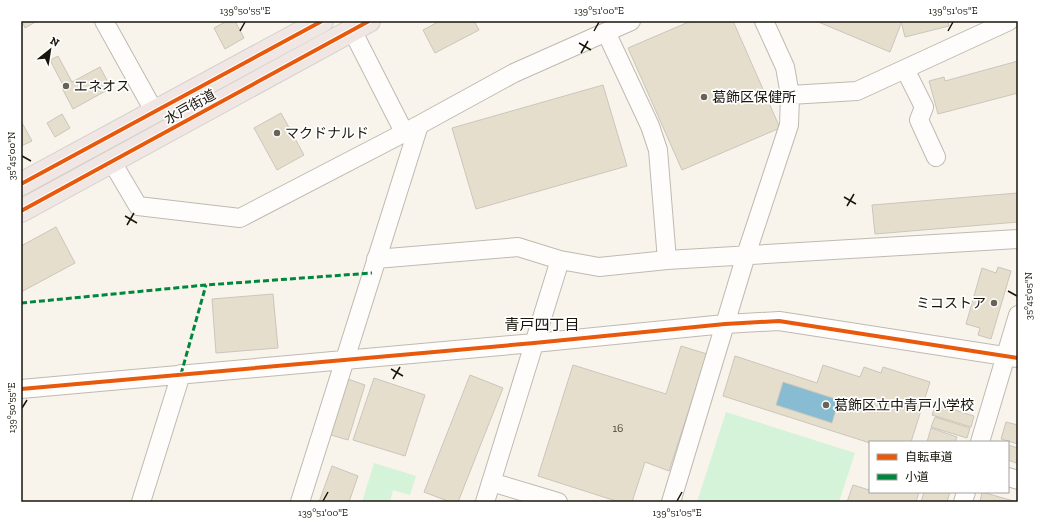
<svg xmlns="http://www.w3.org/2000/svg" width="1039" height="523" font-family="'Zilla Slab','Noto Sans JP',serif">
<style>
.green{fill:#d5f3d8}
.water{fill:#87bcd3}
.building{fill:#e6decc;stroke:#cac6bc;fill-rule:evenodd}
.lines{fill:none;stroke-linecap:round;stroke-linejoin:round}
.minor-casing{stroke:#bfbab1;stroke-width:20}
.highway-casing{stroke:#d3d1cc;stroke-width:24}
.minor{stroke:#fefdfc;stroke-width:18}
.highway{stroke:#f0e6e3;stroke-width:22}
.quiet{stroke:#00873e;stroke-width:3;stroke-dasharray:6 3;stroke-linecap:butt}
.cycleway-casing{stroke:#fff;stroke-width:6}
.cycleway{stroke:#e8590c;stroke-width:4}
.ticks{fill:none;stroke:#19150b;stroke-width:1.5}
.poi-dot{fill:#676359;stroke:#fff;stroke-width:1.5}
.labels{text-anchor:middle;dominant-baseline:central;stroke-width:3.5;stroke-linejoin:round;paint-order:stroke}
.number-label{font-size:12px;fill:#4c473b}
.poi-label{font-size:14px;fill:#19150b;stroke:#fff;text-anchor:start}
.street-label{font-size:14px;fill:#19150b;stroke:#fff}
.neighbourhood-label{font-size:15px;fill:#19150b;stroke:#fff}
.neatline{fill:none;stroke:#19150b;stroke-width:1.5}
.ticks-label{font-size:10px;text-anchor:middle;fill:#19150b}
</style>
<rect width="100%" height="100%" fill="#f8f4eb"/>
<path class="green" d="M 726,412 L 855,453 L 839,502 L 697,502 Z
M 374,463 L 416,476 L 410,495 L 393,490 L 390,502 L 362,502 Z"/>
<path class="water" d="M 783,382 L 839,400 L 832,423 L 776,405 Z"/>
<path class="building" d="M 22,21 L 37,21 L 25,28 Z
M 227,21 L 235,21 L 244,38 L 225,49 L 214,28 Z
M 440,21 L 474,21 L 479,30 L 435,53 L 423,30 Z
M 691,21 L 733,21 L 780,128 L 682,170 L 628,48 Z
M 816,21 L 902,21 L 890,52 Z
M 901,21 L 948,21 L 949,26 L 905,37 Z
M 58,56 L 72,82 L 100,67 L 111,88 L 73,109 L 62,88 L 64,87 L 50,60 Z
M 1018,61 L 1018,93 L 938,114 L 929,81 L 944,77 L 945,81 Z
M 603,85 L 627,166 L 476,209 L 452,128 Z
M 281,113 L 304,155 L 277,170 L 254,128 Z
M 62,114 L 70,128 L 55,137 L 47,123 Z
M 21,121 L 32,141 L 21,146 Z
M 1018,193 L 1018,222 L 875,234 L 872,205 Z
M 56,227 L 75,263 L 21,292 L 21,246 Z
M 998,267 L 1011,271 L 991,339 L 978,335 L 980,328 L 966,324 L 982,268 L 996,273 Z
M 273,294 L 278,348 L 216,353 L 212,299 Z
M 681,346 L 707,354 L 669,471 L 645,462 L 632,502 L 619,502 L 538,476 L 573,365 L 666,394 Z
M 735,356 L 817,383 L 823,365 L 860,377 L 864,367 L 881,373 L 883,367 L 930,382 L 911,442 L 870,442 L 870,443 L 723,396 ZM 783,382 L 839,400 L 832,423 L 776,405 Z
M 470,375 L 503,388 L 458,502 L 450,502 L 424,492 Z
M 374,378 L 425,395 L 405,456 L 353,440 Z
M 348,379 L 365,385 L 348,440 L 331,435 Z
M 936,404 L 974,416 L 971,427 L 932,415 Z
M 935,417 L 970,428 L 967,438 L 931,427 Z
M 1006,422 L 1018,425 L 1018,444 L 1001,439 Z
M 931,428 L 957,437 L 955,442 L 927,442 Z
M 1008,445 L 1018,448 L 1018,457 L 1016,463 L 1008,460 Z
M 332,466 L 358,476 L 349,502 L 319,502 Z
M 853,485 L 869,490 L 870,486 L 870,492 L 919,492 L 916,502 L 847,502 Z
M 924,492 L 950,492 L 947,502 L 921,502 Z
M 982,492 L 1017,502 L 980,502 Z"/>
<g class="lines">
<defs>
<path id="minor" d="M 104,21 L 154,111
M 352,30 L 404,132
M 606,32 L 650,126 L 658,150 L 667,260
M 905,69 L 924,107 L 919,120 L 936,157
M 790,95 L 857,91 L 1009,21
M 112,162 L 138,206 L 240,218 L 419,125 L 514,73 L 631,21
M 376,259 L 518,247 L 560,260 L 599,267 L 667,260 L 1018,239
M 21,389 L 534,343 L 725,324 L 779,321 L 1018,358
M 980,442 L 1018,315
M 1008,477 L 1018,480
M 491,482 L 558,502
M 141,502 L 181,374
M 300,502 L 419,125
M 485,502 L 560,260
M 671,502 L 746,255 L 789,125 L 790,95 L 785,67 L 764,21
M 963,502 L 966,492"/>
<path id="highway" d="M 21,184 L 322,21
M 21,211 L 369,21"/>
</defs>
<use href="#minor" class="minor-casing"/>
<use href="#highway" class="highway-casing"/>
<use href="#minor" class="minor"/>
<use href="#highway" class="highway"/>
<path class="quiet" d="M 21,303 L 206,285 L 372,273
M 181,374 L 206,285"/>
<defs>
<path id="cycleway" d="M 21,184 L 322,21
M 21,211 L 369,21
M 21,389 L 534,343 L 725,324 L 779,321 L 1018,358"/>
</defs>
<use href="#cycleway" class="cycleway-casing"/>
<use href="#cycleway" class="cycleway"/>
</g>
<path class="ticks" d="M 240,31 L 245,22M 594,31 L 599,22M 948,31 L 953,22M 579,43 L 591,50M 581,53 L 588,41M 22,156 L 31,161M 844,197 L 856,204M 847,206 L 854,194M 125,216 L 137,223M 127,225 L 134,213M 1008,291 L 1017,296M 391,369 L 403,376M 393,379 L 400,367M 22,408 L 27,400M 323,501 L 328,492M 677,501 L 682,492"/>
<g class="poi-dot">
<circle cx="66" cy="86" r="4"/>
<circle cx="704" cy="97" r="4"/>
<circle cx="277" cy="133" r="4"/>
<circle cx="994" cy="303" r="4"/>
<circle cx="826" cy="405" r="4"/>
</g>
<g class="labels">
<g class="number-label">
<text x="618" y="428">16</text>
</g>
<g class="poi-label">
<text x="74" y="86">エネオス</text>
<text x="712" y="97">葛飾区保健所</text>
<text x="285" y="133">マクドナルド</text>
<text x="986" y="303" text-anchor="end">ミコストア</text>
<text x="834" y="405">葛飾区立中青戸小学校</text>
</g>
<g class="street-label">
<text transform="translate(190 107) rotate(-29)">水戸街道</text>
</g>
<g class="neighbourhood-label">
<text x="542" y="325">青戸四丁目</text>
</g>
</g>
<rect width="1039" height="523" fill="none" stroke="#ffffff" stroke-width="44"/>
<rect x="869" y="441" width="140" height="52" fill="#ffffff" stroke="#a3a19d"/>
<rect x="877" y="454" width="20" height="6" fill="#e8590c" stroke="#a3a19d"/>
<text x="905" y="461" font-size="12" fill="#19150b">自転車道</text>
<rect x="877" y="474" width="20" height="6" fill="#00873e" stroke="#a3a19d"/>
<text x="905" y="481" font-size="12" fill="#19150b">小道</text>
<g transform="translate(50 50) rotate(30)" stroke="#ffffff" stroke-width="3" paint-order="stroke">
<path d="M0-3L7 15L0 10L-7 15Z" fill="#19150b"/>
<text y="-6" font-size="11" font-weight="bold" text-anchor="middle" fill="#19150b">N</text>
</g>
<rect x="22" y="22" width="995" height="479" class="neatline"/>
<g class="ticks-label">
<text x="245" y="14">139°50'55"E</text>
<text x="599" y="14">139°51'00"E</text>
<text x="953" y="14">139°51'05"E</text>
<text transform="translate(11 156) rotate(-90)" y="4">35°45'00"N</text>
<text transform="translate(1028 296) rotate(-90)" y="4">35°45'05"N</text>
<text transform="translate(11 408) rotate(-90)" y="4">139°50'55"E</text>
<text x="323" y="516">139°51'00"E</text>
<text x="677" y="516">139°51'05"E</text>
</g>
</svg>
